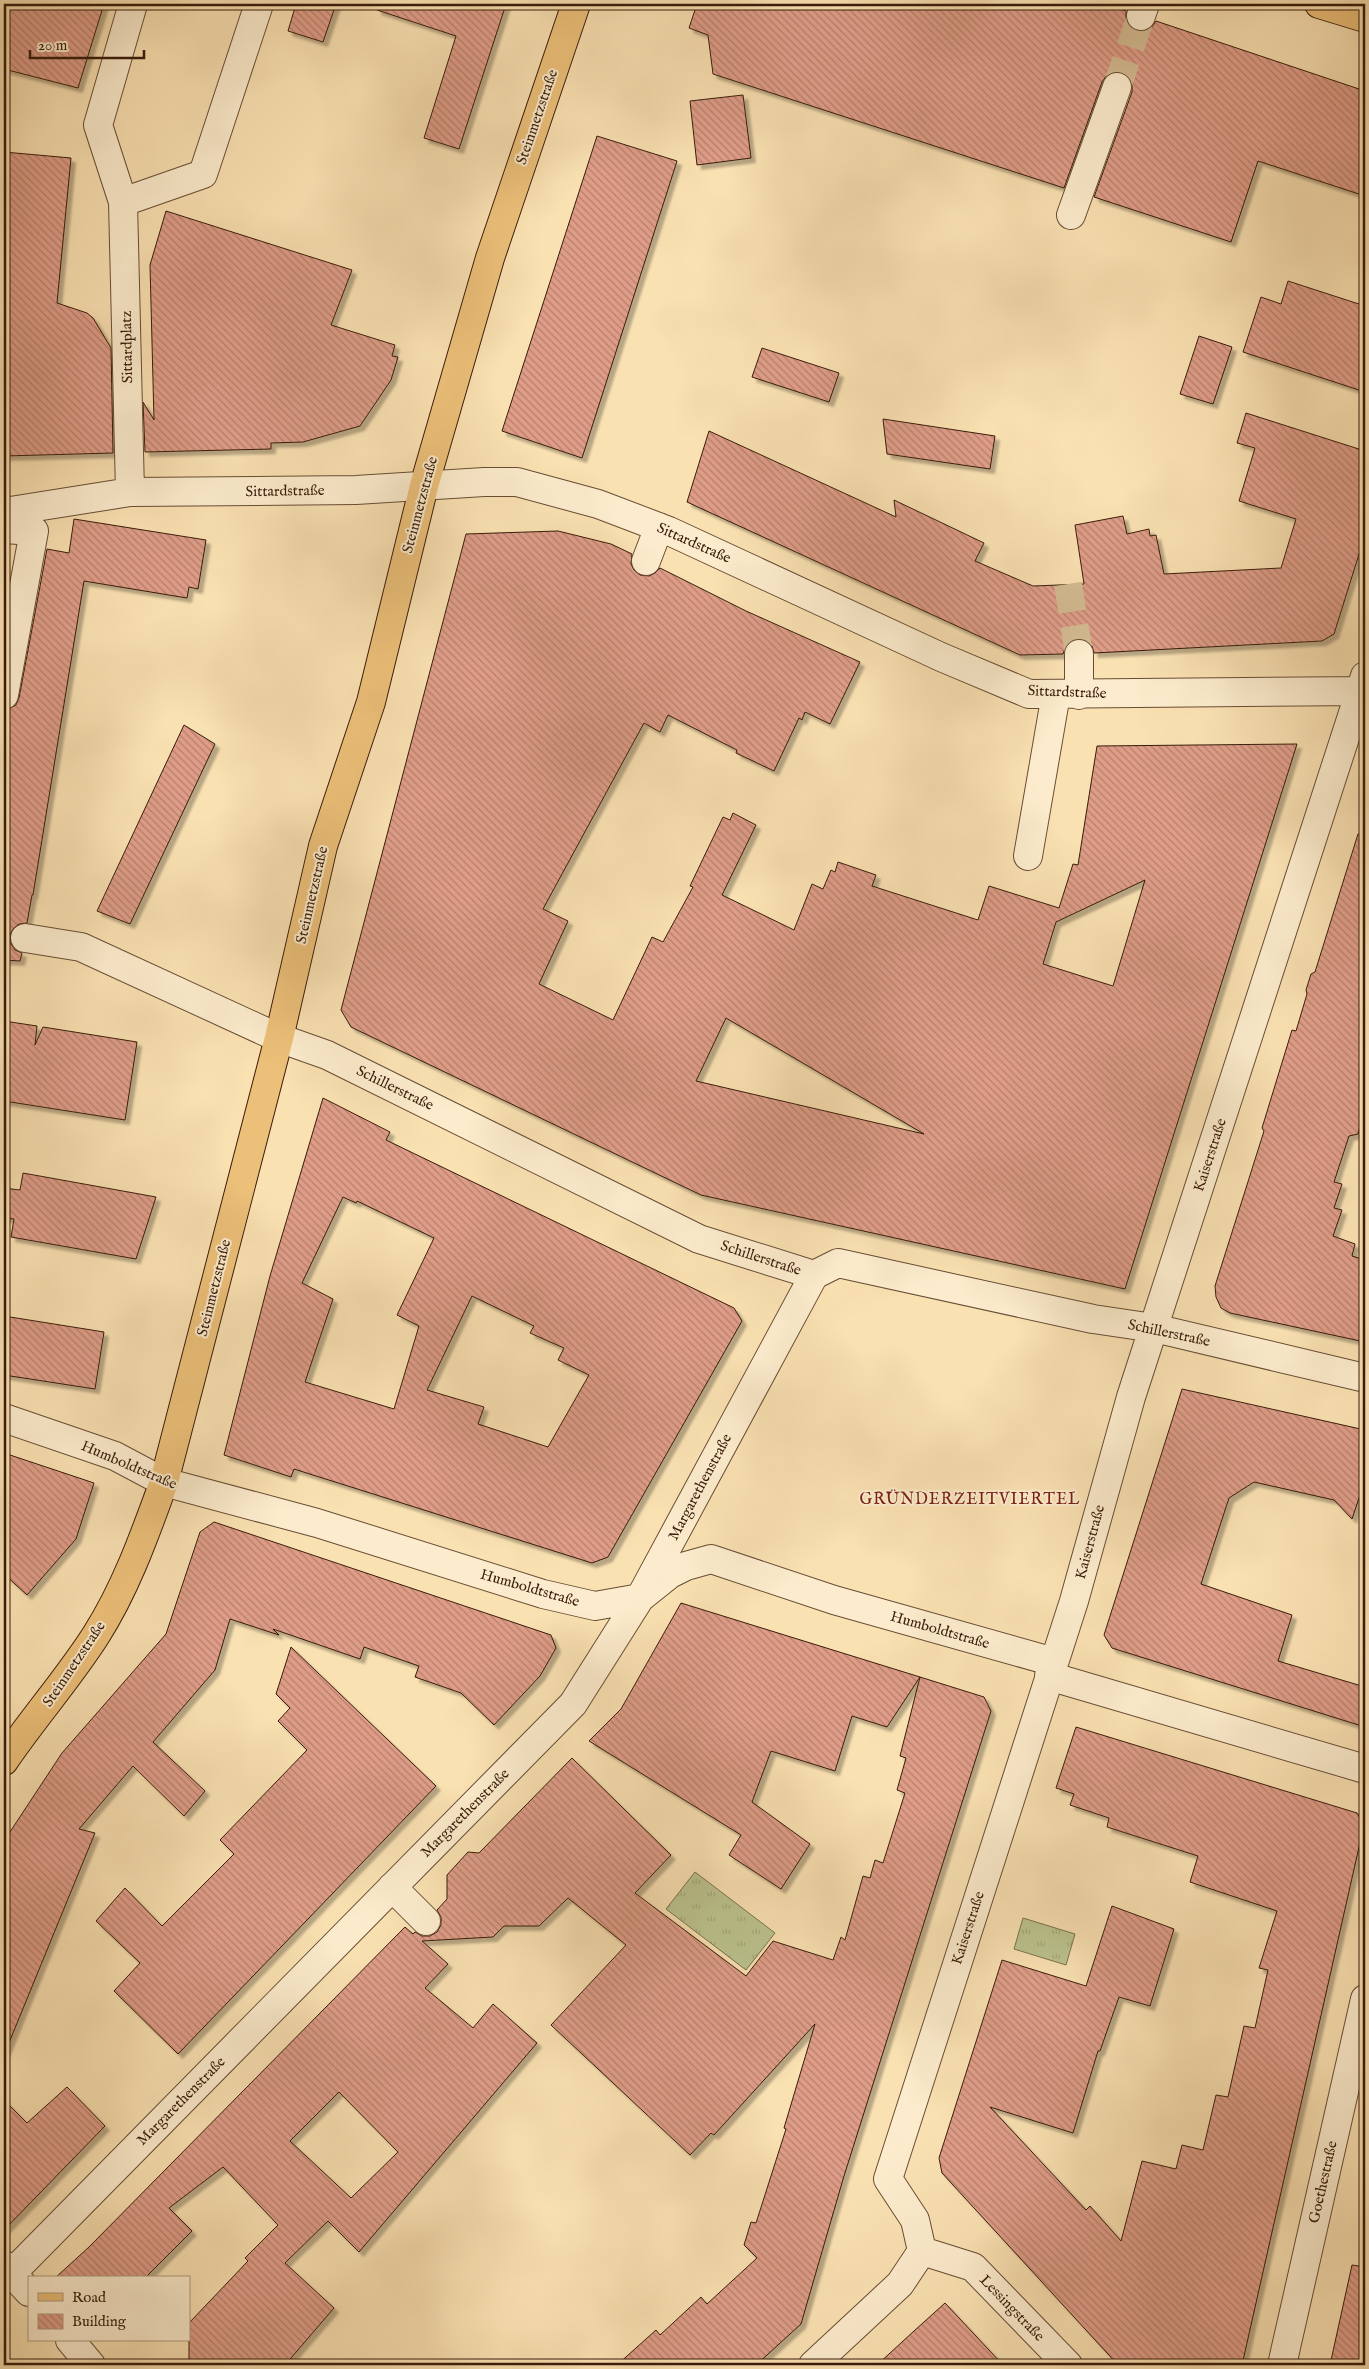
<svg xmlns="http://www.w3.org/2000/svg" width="1369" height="2369" font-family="'IM FELL English',serif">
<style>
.grass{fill:url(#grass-tufts);stroke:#7a704c}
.building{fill:url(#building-back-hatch);stroke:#381c0b;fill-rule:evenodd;filter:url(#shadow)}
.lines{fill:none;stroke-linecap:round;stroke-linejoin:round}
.minor-tunnel{stroke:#d3ba91;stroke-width:28;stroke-dasharray:28 14;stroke-linecap:butt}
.minor-casing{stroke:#684d35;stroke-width:30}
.major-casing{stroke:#381c0b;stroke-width:30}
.minor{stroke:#fceccd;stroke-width:28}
.major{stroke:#edc079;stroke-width:28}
.labels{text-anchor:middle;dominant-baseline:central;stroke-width:4;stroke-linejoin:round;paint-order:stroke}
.street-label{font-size:15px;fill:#381c0b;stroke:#fceccd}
.neighbourhood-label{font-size:16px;letter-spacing:1px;fill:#7a1f14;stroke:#fceccd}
</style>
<defs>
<pattern id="grass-tufts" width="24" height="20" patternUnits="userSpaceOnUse" patternTransform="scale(1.25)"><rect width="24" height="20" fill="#bbc38e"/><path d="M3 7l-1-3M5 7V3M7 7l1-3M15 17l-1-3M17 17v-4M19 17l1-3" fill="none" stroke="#a2a779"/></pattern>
<pattern id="building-back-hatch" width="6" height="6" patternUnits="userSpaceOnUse" patternTransform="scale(1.25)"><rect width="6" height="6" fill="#df9d88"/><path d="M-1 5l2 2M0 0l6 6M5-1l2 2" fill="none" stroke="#b67f6d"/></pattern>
<filter id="shadow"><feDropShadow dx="4.5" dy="4.5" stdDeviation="1" flood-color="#0004"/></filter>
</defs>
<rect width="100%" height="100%" fill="#fae1b2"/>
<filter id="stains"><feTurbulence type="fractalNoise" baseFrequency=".004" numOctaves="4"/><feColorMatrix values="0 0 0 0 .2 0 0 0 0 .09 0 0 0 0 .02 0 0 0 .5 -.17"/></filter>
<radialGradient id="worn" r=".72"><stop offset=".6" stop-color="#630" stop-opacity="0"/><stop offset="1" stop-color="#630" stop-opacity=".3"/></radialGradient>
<path class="grass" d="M 695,1872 L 775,1933 L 746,1970 L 666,1909 Z
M 1023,1918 L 1075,1934 L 1066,1965 L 1014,1949 Z"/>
<path class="building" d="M 4,4 L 104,4 L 78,88 L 4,69 Z
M 296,4 L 336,4 L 323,42 L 288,31 Z
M 378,4 L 506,4 L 459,149 L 424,138 L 456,36 L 377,10 Z
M 697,4 L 1105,4 L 1126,11 L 1126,20 L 1130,27 L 1136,31 L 1145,31 L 1152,27 L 1156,21 L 1365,91 L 1365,196 L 1258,161 L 1231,242 L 1094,197 L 1132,92 L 1132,84 L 1129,77 L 1123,73 L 1114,72 L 1107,75 L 1102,82 L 1064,188 L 713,74 L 708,35 L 689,28 Z
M 743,95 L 751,158 L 697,165 L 690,101 Z
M 597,136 L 677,161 L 582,458 L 502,431 Z
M 4,152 L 71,158 L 57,303 L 87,313 L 93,318 L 111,348 L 113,453 L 4,456 Z
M 166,211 L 352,270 L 331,325 L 395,345 L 392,356 L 398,357 L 391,380 L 360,426 L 303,442 L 271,443 L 271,449 L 145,452 L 143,402 L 154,420 L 150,265 Z
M 1288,281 L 1365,306 L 1365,392 L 1243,352 L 1261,297 L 1281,304 Z
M 1199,336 L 1232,347 L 1213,404 L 1180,394 Z
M 762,348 L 839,373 L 829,402 L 752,377 Z
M 1246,413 L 1365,451 L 1365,535 L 1334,634 L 1322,641 L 1094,653 L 1092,646 L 1087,641 L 1079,638 L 1072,640 L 1066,646 L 1063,654 L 1020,655 L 687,502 L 709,431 L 896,517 L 894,500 L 984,543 L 975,561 L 1033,586 L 1084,584 L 1075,525 L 1123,516 L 1127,534 L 1149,529 L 1150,536 L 1156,535 L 1164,574 L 1281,568 L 1296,519 L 1239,501 L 1255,448 L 1237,443 Z
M 883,419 L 995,436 L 990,469 L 887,454 Z
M 74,519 L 206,540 L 198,589 L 189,587 L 187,598 L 84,581 L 33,895 L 32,895 L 27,923 L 19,924 L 13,929 L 10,935 L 11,944 L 15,950 L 22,953 L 20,961 L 4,960 L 4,723 L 6,710 L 16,705 L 19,698 L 47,549 L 69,553 Z
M 558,531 L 611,544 L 632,554 L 631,564 L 634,570 L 640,575 L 649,576 L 655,573 L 660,568 L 746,611 L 860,662 L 830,724 L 805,712 L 802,720 L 799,718 L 774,771 L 736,753 L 737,750 L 668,715 L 660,732 L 644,723 L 543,909 L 568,921 L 539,984 L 613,1020 L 652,937 L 663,942 L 693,887 L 690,886 L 723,817 L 730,820 L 733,813 L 756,825 L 722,895 L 794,930 L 812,884 L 823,889 L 831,870 L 835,872 L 838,862 L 876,875 L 872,886 L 978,920 L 989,886 L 1059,908 L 1073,864 L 1078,865 L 1097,746 L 1297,744 L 1125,1289 L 701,1195 L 351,1027 L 341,1010 L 466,534 ZM 1145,880 L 1113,986 L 1043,964 L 1056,922 ZM 726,1018 L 924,1134 L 696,1081 Z
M 184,725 L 215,744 L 130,924 L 97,911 Z
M 1358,834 L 1365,835 L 1365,1125 L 1360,1126 L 1358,1134 L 1349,1136 L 1334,1182 L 1342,1184 L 1334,1208 L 1342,1210 L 1333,1236 L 1355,1244 L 1352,1256 L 1365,1260 L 1365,1342 L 1230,1313 L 1221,1308 L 1216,1297 L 1215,1286 L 1264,1131 L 1262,1128 L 1292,1030 L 1296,1031 L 1307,994 L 1306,990 L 1311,974 L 1315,972 Z
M 4,1021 L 37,1026 L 35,1045 L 43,1027 L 137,1042 L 125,1120 L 4,1101 Z
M 323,1098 L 390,1132 L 386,1140 L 734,1308 L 742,1321 L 608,1557 L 592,1563 L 294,1469 L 291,1477 L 224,1455 L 270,1276 ZM 343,1197 L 356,1203 L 357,1201 L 434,1238 L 397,1315 L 419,1326 L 394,1409 L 305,1382 L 333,1299 L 302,1283 ZM 472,1296 L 534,1326 L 530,1333 L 564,1348 L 558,1360 L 589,1375 L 548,1447 L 478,1424 L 484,1407 L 427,1390 Z
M 23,1173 L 156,1197 L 136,1259 L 11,1237 L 14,1219 L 4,1218 L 4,1188 L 20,1190 Z
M 4,1316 L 104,1332 L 95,1389 L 4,1375 Z
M 1182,1389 L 1365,1430 L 1365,1496 L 1360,1495 L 1352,1519 L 1334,1500 L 1254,1482 L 1229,1498 L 1201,1584 L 1292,1615 L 1278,1661 L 1365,1687 L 1365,1727 L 1112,1648 L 1104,1635 Z
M 4,1453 L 94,1483 L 76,1539 L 27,1595 L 4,1574 Z
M 214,1522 L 551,1635 L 556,1648 L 540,1676 L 494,1725 L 461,1693 L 415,1677 L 419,1666 L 364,1647 L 360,1659 L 273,1629 L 279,1635 L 230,1619 L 215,1670 L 153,1742 L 205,1791 L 184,1816 L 133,1766 L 79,1829 L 95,1833 L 4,2055 L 4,1841 L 62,1753 L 166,1634 L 200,1532 Z
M 681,1603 L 920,1677 L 887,1727 L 852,1716 L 835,1771 L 771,1751 L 752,1802 L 810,1844 L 781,1889 L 729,1855 L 741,1835 L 589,1741 L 621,1709 Z
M 291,1647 L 436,1786 L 178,2054 L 114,1991 L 140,1963 L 96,1921 L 125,1888 L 162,1926 L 234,1854 L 220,1840 L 307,1750 L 278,1721 L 290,1708 L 276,1694 Z
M 920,1677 L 984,1697 L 991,1711 L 844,2176 L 801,2324 L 756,2365 L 617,2365 L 656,2330 L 660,2335 L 701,2297 L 707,2304 L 757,2258 L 744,2245 L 751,2222 L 756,2223 L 786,2129 L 784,2128 L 815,2024 L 714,2135 L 711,2133 L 690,2155 L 551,2025 L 626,1945 L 568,1898 L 539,1926 L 504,1926 L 493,1937 L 422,1941 L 448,1964 L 425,1988 L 473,2028 L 493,2004 L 537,2043 L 359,2252 L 328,2221 L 285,2263 L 334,2308 L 285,2365 L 189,2365 L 189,2323 L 248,2261 L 245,2258 L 278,2225 L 223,2167 L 169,2208 L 192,2231 L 145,2278 L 55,2278 L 89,2247 L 405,1927 L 413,1934 L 415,1932 L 422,1936 L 430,1936 L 437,1932 L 441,1925 L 441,1917 L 437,1910 L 447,1899 L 447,1875 L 468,1852 L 479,1853 L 572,1758 L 671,1855 L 635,1893 L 746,1976 L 773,1941 L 833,1960 L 841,1937 L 845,1940 L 863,1876 L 870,1878 L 875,1860 L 883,1863 L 905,1793 L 897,1790 L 906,1758 L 900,1756 ZM 339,2092 L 398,2152 L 351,2198 L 290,2141 Z
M 1076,1727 L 1357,1813 L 1364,1825 L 1242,2365 L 1118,2365 L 942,2173 L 939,2158 L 1002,1960 L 1086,1986 L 1112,1906 L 1174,1929 L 1150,2006 L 1119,1997 L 1100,2051 L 1098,2051 L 1073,2133 L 990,2107 L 1086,2210 L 1090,2206 L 1121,2241 L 1142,2161 L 1176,2169 L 1182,2145 L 1203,2150 L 1216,2095 L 1228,2097 L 1244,2026 L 1255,2028 L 1268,1970 L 1259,1968 L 1277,1911 L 1190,1882 L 1198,1856 L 1107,1827 L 1109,1818 L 1070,1805 L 1074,1794 L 1056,1788 Z
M 67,2087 L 105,2126 L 4,2230 L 4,2100 L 27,2123 Z
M 1352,2265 L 1365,2267 L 1365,2365 L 1330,2365 Z
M 945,2303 L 1003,2365 L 877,2365 L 914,2331 Z"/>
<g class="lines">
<path class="minor-tunnel" d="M 1117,87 L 1141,16
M 1068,584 L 1079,654"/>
<defs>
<path id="minor" d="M 1141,16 L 1145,4
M 123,202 L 203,174 L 259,4
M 1071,215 L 1117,87
M 130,492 L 123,202 L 98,125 L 133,4
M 4,512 L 130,492 L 356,490 L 484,482 L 517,482 L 598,504 L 669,531 L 941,657 L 1029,694 L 1365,691
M 4,529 L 34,531 L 4,695
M 646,561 L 659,527
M 1079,695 L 1079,654
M 1028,856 L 1056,694
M 25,938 L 81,947 L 279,1038 L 327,1055 L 699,1239 L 814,1275 L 838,1263 L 1093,1319 L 1154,1328 L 1365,1378
M 4,1418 L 115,1456 L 164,1482 L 317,1523 L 543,1594 L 595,1606 L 640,1598 L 670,1574 L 686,1566 L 711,1559 L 834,1600 L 1054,1662
M 1049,1676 L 1365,1769
M 392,1887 L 426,1921
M 922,2251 L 973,2267 L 1068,2365
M 4,2265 L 29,2292
M 12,2273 L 573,1704 L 640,1598 L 814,1275
M 70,2340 L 91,2365
M 813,2365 L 900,2284 L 922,2251 L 915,2220 L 888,2179 L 1074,1601 L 1131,1397 L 1365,676
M 1282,2365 L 1365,1999"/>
<path id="major" d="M 1319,4 L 1365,18
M 4,1761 C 33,1718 68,1679 96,1635 C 126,1588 145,1534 164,1482 L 279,1038 L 323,846 L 371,702 L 424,486 L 490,258 L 576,4"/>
</defs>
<use href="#minor" class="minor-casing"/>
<use href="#major" class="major-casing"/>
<use href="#minor" class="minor"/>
<use href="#major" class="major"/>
</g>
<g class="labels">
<g class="street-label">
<text transform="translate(537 117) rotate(-71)">Steinmetzstraße</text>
<text transform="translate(127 347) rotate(-91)">Sittardplatz</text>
<text transform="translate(285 491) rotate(-1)">Sittardstraße</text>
<text transform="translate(420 505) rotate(-75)">Steinmetzstraße</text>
<text transform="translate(694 543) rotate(24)">Sittardstraße</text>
<text transform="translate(1067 692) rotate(2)">Sittardstraße</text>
<text transform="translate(312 895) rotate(-77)">Steinmetzstraße</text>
<text transform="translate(395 1088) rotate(26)">Schillerstraße</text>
<text transform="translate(1210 1155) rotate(-72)">Kaiserstraße</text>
<text transform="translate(761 1258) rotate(18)">Schillerstraße</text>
<text transform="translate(214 1288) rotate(-76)">Steinmetzstraße</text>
<text transform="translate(1169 1333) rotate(12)">Schillerstraße</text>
<text transform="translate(129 1465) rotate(23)">Humboldtstraße</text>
<text transform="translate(700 1487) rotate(-62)">Margarethenstraße</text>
<text transform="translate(1090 1542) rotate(-75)">Kaiserstraße</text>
<text transform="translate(530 1588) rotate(16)">Humboldtstraße</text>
<text transform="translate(940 1630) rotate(16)">Humboldtstraße</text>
<text transform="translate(74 1664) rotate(-56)">Steinmetzstraße</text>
<text transform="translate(465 1813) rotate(-45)">Margarethenstraße</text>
<text transform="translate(968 1928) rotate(-72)">Kaiserstraße</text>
<text transform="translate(181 2101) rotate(-45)">Margarethenstraße</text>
<text transform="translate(1323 2182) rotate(-77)">Goethestraße</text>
<text transform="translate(1012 2308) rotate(46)">Lessingstraße</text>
</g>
<g class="neighbourhood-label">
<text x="970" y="1500">GRÜNDERZEITVIERTEL</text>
</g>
</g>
<rect width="1369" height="2369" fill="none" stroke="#fae1b2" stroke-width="20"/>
<rect x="5" y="5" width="1359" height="2359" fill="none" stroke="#381c0b" stroke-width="2.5"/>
<rect x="10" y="10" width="1349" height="2349" fill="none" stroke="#381c0b"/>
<rect x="28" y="2276" width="162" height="65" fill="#fceccd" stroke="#ae997f"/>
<rect x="38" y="2293" width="25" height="8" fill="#edc079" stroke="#ae997f"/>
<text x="72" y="2302" font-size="15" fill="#381c0b">Road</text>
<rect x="38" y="2314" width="25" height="15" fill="url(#building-back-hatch)" stroke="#ae997f"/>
<text x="72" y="2326" font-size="15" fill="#381c0b">Building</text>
<path d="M30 50v8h114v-8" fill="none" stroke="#381c0b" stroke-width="2.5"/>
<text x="38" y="50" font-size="15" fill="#381c0b" stroke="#fceccd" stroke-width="4" paint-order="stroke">20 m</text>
<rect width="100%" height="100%" filter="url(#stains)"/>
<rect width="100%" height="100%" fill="url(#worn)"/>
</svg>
